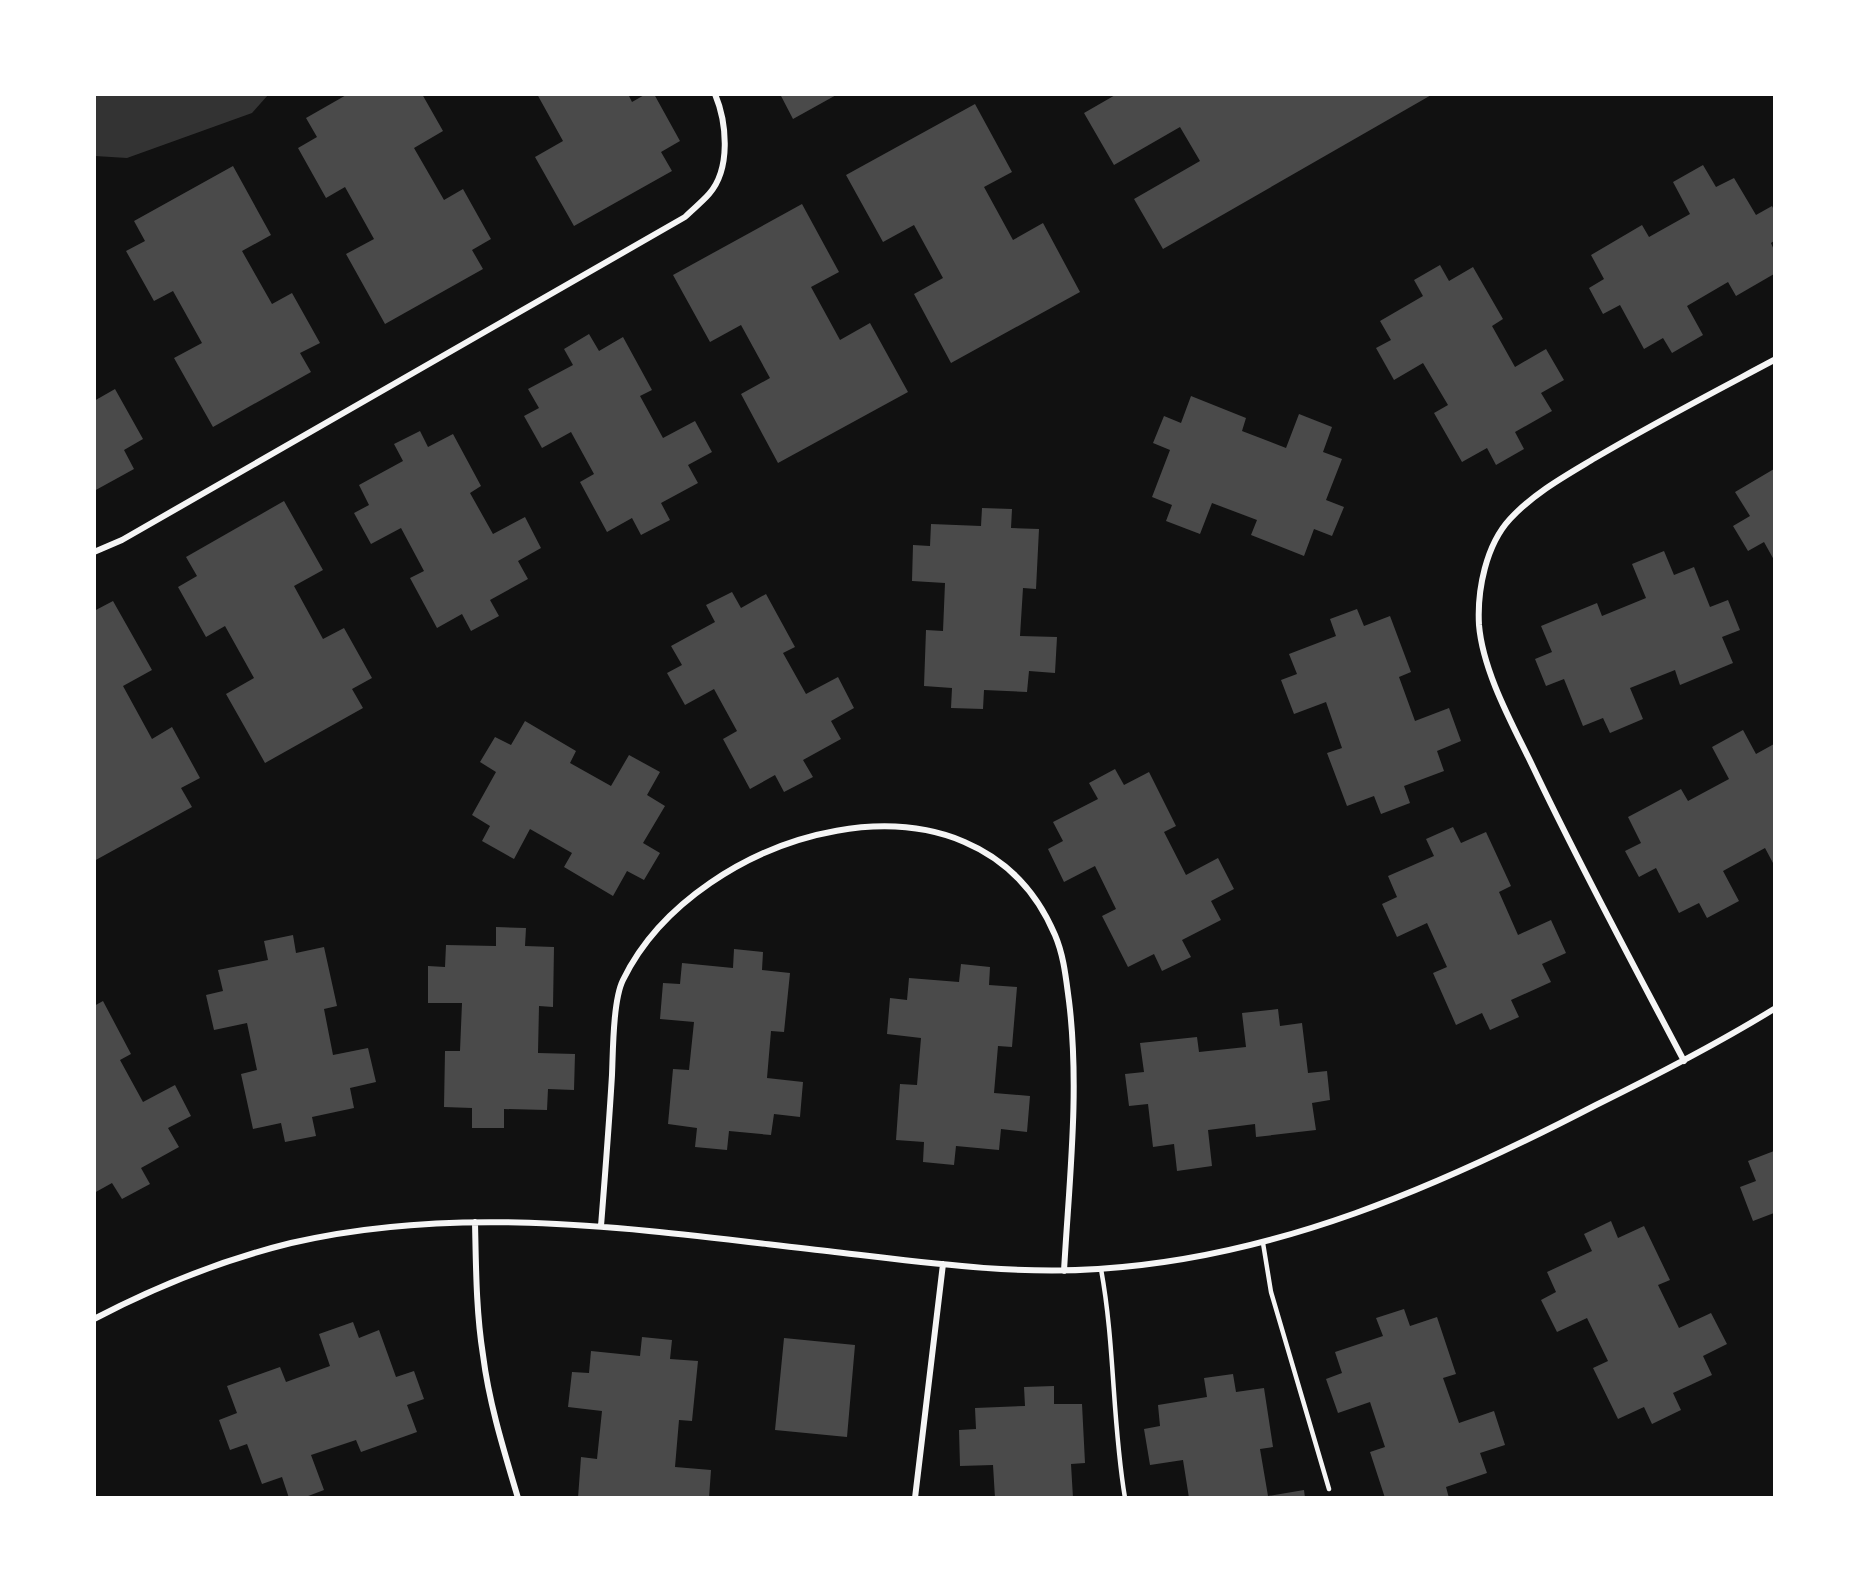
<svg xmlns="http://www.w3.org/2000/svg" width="1869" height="1592" font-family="Ubuntu,sans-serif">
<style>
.water{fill:#333}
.building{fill:#4a4a4a}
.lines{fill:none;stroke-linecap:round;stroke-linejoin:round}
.service{stroke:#f5f5f5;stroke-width:4.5}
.minor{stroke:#f5f5f5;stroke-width:6}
</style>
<rect width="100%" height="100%" fill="#111"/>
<path class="water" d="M 94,95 L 95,94 L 268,95 L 252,113 L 127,158 L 95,156 Z"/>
<path class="building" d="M 348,94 L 422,94 L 443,131 L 414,148 L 444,200 L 463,189 L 491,239 L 472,250 L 483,269 L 385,324 L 346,254 L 374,239 L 345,187 L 326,198 L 298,148 L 317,137 L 306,118 Z
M 537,94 L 628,94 L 632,102 L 646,94 L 654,94 L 680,141 L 661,152 L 672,171 L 574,226 L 535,157 L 563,141 Z
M 780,94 L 838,94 L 793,119 Z
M 1117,94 L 1433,94 L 1163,249 L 1134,199 L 1200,161 L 1180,127 L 1114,165 L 1084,113 Z
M 975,104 L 1012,172 L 984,187 L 1013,240 L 1043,223 L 1080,292 L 951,363 L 914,294 L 943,278 L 914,225 L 883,242 L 846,175 Z
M 1703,165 L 1716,187 L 1734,178 L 1756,215 L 1772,206 L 1774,210 L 1774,241 L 1771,243 L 1774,250 L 1774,274 L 1736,296 L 1728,282 L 1687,306 L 1703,335 L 1672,353 L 1663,338 L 1644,349 L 1620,305 L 1603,314 L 1589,288 L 1604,279 L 1591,255 L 1642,225 L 1649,237 L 1690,214 L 1673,182 Z
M 233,166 L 271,235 L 242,251 L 272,304 L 292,293 L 320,343 L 300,353 L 311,372 L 213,427 L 174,358 L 202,343 L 173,291 L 154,301 L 126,251 L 145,241 L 134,221 Z
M 802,204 L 839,272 L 811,287 L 840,340 L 870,323 L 908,392 L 778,463 L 741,394 L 770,378 L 741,325 L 710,342 L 673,275 Z
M 1440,265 L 1449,281 L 1473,267 L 1503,319 L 1492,326 L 1515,367 L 1546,349 L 1564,380 L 1541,393 L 1552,411 L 1515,432 L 1524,449 L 1496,465 L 1487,448 L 1462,462 L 1434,413 L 1448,405 L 1423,363 L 1394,380 L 1376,348 L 1391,340 L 1380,321 L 1423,296 L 1414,280 Z
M 589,334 L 599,351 L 623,337 L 652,390 L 640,396 L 663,438 L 695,421 L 712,452 L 688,465 L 698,483 L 661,503 L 670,520 L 641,535 L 632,518 L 607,532 L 580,482 L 594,474 L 571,432 L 542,448 L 524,416 L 539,408 L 528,389 L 573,365 L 564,349 Z
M 115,389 L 143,439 L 124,450 L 134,469 L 94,491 L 94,401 Z
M 1191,396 L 1246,418 L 1242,431 L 1286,448 L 1299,414 L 1332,427 L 1323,452 L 1342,459 L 1326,500 L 1344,507 L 1332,536 L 1314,529 L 1304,556 L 1251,535 L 1257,520 L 1212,503 L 1200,534 L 1166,521 L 1172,505 L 1152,497 L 1170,450 L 1153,443 L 1164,416 L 1181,423 Z
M 420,431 L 428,447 L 453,434 L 481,486 L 470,493 L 493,534 L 525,517 L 541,548 L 518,561 L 528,579 L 490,600 L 499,616 L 471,631 L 462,614 L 437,628 L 410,578 L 424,571 L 401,528 L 371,544 L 354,513 L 369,505 L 359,485 L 403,461 L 394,444 Z
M 1774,469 L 1774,560 L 1764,542 L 1748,551 L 1733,526 L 1750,516 L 1735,492 Z
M 284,501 L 323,570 L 294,586 L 323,639 L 344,628 L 372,678 L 352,689 L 363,708 L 265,763 L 226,694 L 254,678 L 225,626 L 206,637 L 178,587 L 197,576 L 186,557 Z
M 982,508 L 1012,509 L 1011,528 L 1039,529 L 1036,589 L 1023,588 L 1020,636 L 1057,637 L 1055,673 L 1029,671 L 1027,692 L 984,690 L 983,709 L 951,708 L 952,688 L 924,686 L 926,630 L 943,631 L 945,583 L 912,581 L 913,545 L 930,546 L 931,524 L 981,526 Z
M 1664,551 L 1674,575 L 1694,567 L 1710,607 L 1728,600 L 1740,630 L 1722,637 L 1733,663 L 1680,685 L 1675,670 L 1630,688 L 1643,719 L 1610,733 L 1603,718 L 1583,726 L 1564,679 L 1546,686 L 1535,659 L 1552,652 L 1541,626 L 1597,603 L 1602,616 L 1646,598 L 1632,564 Z
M 732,592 L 741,608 L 766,594 L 795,647 L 783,653 L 806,694 L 838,677 L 854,708 L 831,721 L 841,739 L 803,760 L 813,777 L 784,792 L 775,775 L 750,789 L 723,739 L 737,731 L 714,689 L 685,705 L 667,673 L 682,665 L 671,646 L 715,622 L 706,605 Z
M 113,601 L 152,670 L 123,686 L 152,739 L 172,727 L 200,778 L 181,788 L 192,807 L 94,861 L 94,611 Z
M 1357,609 L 1364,626 L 1390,616 L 1411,672 L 1399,677 L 1415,721 L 1449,708 L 1461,741 L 1437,751 L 1444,771 L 1404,786 L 1410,803 L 1381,814 L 1374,796 L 1347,806 L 1327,753 L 1342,748 L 1326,702 L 1294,714 L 1281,680 L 1297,674 L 1289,654 L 1336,636 L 1330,619 Z
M 525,721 L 576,751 L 570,763 L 611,786 L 629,755 L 660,772 L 647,795 L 665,806 L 643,843 L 660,853 L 644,880 L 627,871 L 613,896 L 564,867 L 572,853 L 530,829 L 514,859 L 482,841 L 490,826 L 472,815 L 496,772 L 480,762 L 495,737 L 511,745 Z
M 1743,730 L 1756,754 L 1774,744 L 1774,862 L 1773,863 L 1765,848 L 1723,871 L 1739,901 L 1707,918 L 1699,903 L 1679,913 L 1656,868 L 1639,877 L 1625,851 L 1641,843 L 1628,817 L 1681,789 L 1688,801 L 1729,779 L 1712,747 Z
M 1115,769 L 1124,785 L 1149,772 L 1176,826 L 1164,832 L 1186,875 L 1218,858 L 1234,889 L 1211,901 L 1221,920 L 1182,940 L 1191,957 L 1162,971 L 1154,954 L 1128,967 L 1102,916 L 1116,909 L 1095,866 L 1064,882 L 1048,849 L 1063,841 L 1053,822 L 1098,799 L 1089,783 Z
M 1453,827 L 1461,843 L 1486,832 L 1511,886 L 1499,892 L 1518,935 L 1551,920 L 1566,953 L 1542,964 L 1551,982 L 1511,1000 L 1519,1017 L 1490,1030 L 1482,1013 L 1456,1025 L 1433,973 L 1447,967 L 1427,923 L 1397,937 L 1382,904 L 1397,897 L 1388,876 L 1434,856 L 1426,839 Z
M 496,927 L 526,928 L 525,946 L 554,947 L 553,1007 L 539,1006 L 538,1053 L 575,1054 L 574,1090 L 548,1089 L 547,1110 L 504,1109 L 504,1128 L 472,1128 L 472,1108 L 444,1107 L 445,1051 L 460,1051 L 462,1003 L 428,1003 L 428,966 L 445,967 L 446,945 L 496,946 Z
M 293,935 L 296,953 L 324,947 L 337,1006 L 324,1009 L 333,1055 L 368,1048 L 376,1082 L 350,1088 L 354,1108 L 312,1117 L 316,1136 L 285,1142 L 281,1123 L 253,1129 L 241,1074 L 257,1070 L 247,1023 L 214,1030 L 206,995 L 223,991 L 218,970 L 268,960 L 264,941 Z
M 734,949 L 763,952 L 762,970 L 790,973 L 784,1032 L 771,1031 L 767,1078 L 803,1082 L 800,1117 L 774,1114 L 771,1135 L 729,1131 L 727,1150 L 695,1147 L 697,1128 L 668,1124 L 673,1069 L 689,1070 L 694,1022 L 660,1019 L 663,983 L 680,984 L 682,963 L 733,968 Z
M 961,964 L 990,967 L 989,985 L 1017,987 L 1012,1047 L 998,1046 L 994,1093 L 1030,1096 L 1027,1132 L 1001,1129 L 999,1150 L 956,1146 L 954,1165 L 923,1162 L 924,1142 L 896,1140 L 900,1084 L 917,1085 L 921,1038 L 887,1034 L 890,998 L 907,1000 L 909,978 L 959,982 Z
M 103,1001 L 131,1054 L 120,1060 L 143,1102 L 175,1085 L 191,1116 L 168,1128 L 179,1147 L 141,1168 L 150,1184 L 122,1199 L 112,1183 L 94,1193 L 94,1006 Z
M 1278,1009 L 1280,1026 L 1302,1023 L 1308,1073 L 1327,1071 L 1330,1100 L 1312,1103 L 1316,1130 L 1256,1137 L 1255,1124 L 1208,1130 L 1212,1166 L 1177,1171 L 1174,1144 L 1153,1147 L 1148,1104 L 1129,1106 L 1125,1074 L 1144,1072 L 1140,1043 L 1197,1037 L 1199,1052 L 1246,1047 L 1242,1013 Z
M 1774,1151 L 1774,1213 L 1753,1221 L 1740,1187 L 1756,1181 L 1748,1161 Z
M 1611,1221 L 1618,1238 L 1644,1226 L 1670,1280 L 1658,1285 L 1679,1328 L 1711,1313 L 1727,1344 L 1703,1356 L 1712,1375 L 1673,1393 L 1681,1410 L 1652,1424 L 1644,1407 L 1618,1419 L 1593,1368 L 1608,1361 L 1587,1318 L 1557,1332 L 1541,1300 L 1556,1292 L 1547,1272 L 1592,1251 L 1584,1234 Z
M 1404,1309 L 1410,1326 L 1437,1317 L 1456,1374 L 1443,1378 L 1459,1423 L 1494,1411 L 1505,1445 L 1480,1453 L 1487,1473 L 1446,1487 L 1449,1498 L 1385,1498 L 1370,1452 L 1385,1447 L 1370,1402 L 1338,1413 L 1326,1379 L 1342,1373 L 1335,1352 L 1383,1336 L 1376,1318 Z
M 353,1322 L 359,1338 L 379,1330 L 396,1377 L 414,1371 L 424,1399 L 407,1405 L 417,1432 L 361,1452 L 356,1440 L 311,1455 L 324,1490 L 303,1498 L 289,1498 L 282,1477 L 262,1484 L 247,1444 L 230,1450 L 219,1420 L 237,1413 L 227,1386 L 280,1367 L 286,1382 L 330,1366 L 319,1334 Z
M 642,1337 L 672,1340 L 670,1359 L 698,1361 L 692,1421 L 679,1420 L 675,1467 L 711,1470 L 709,1498 L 578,1498 L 581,1457 L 597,1459 L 602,1411 L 568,1407 L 572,1372 L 589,1373 L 591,1351 L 640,1356 Z
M 784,1338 L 855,1345 L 847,1437 L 775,1430 Z
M 1233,1374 L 1236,1392 L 1264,1388 L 1273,1447 L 1260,1449 L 1268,1496 L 1304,1490 L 1305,1498 L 1189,1498 L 1183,1460 L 1150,1465 L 1144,1429 L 1160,1426 L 1158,1405 L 1207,1397 L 1204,1378 Z
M 1054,1386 L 1054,1404 L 1082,1404 L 1085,1463 L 1071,1464 L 1073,1498 L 995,1498 L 993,1465 L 960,1466 L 959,1430 L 976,1429 L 975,1408 L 1025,1406 L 1024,1387 Z"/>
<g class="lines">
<path class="service" d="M 1263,1243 L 1271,1292 L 1329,1489
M 1101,1269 C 1115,1345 1112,1422 1125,1498"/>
<path class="minor" d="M 94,552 L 122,540 L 685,217 C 693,209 702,202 709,194 C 731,169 727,123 715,94
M 1684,1061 C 1633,964 1581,868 1534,769 C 1514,727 1483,673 1479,625 C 1477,590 1486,545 1510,519 C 1534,493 1565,476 1595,458 C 1654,423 1714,392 1774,360
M 475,1222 C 476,1266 476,1311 483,1355 C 489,1403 504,1451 518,1498
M 601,1226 C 605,1176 609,1125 612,1075 C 613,1051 613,1000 623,980 C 696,829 976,748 1055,935 C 1064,956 1066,979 1069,1001 C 1080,1090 1069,1182 1064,1271
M 94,1319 C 157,1286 222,1260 291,1243 C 470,1201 656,1232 835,1252 C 922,1262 1010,1275 1098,1269 C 1276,1258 1440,1186 1596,1105 C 1657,1075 1717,1044 1774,1009
M 915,1498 L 943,1264"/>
</g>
<rect width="1869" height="1592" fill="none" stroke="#ffffff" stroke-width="192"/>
</svg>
